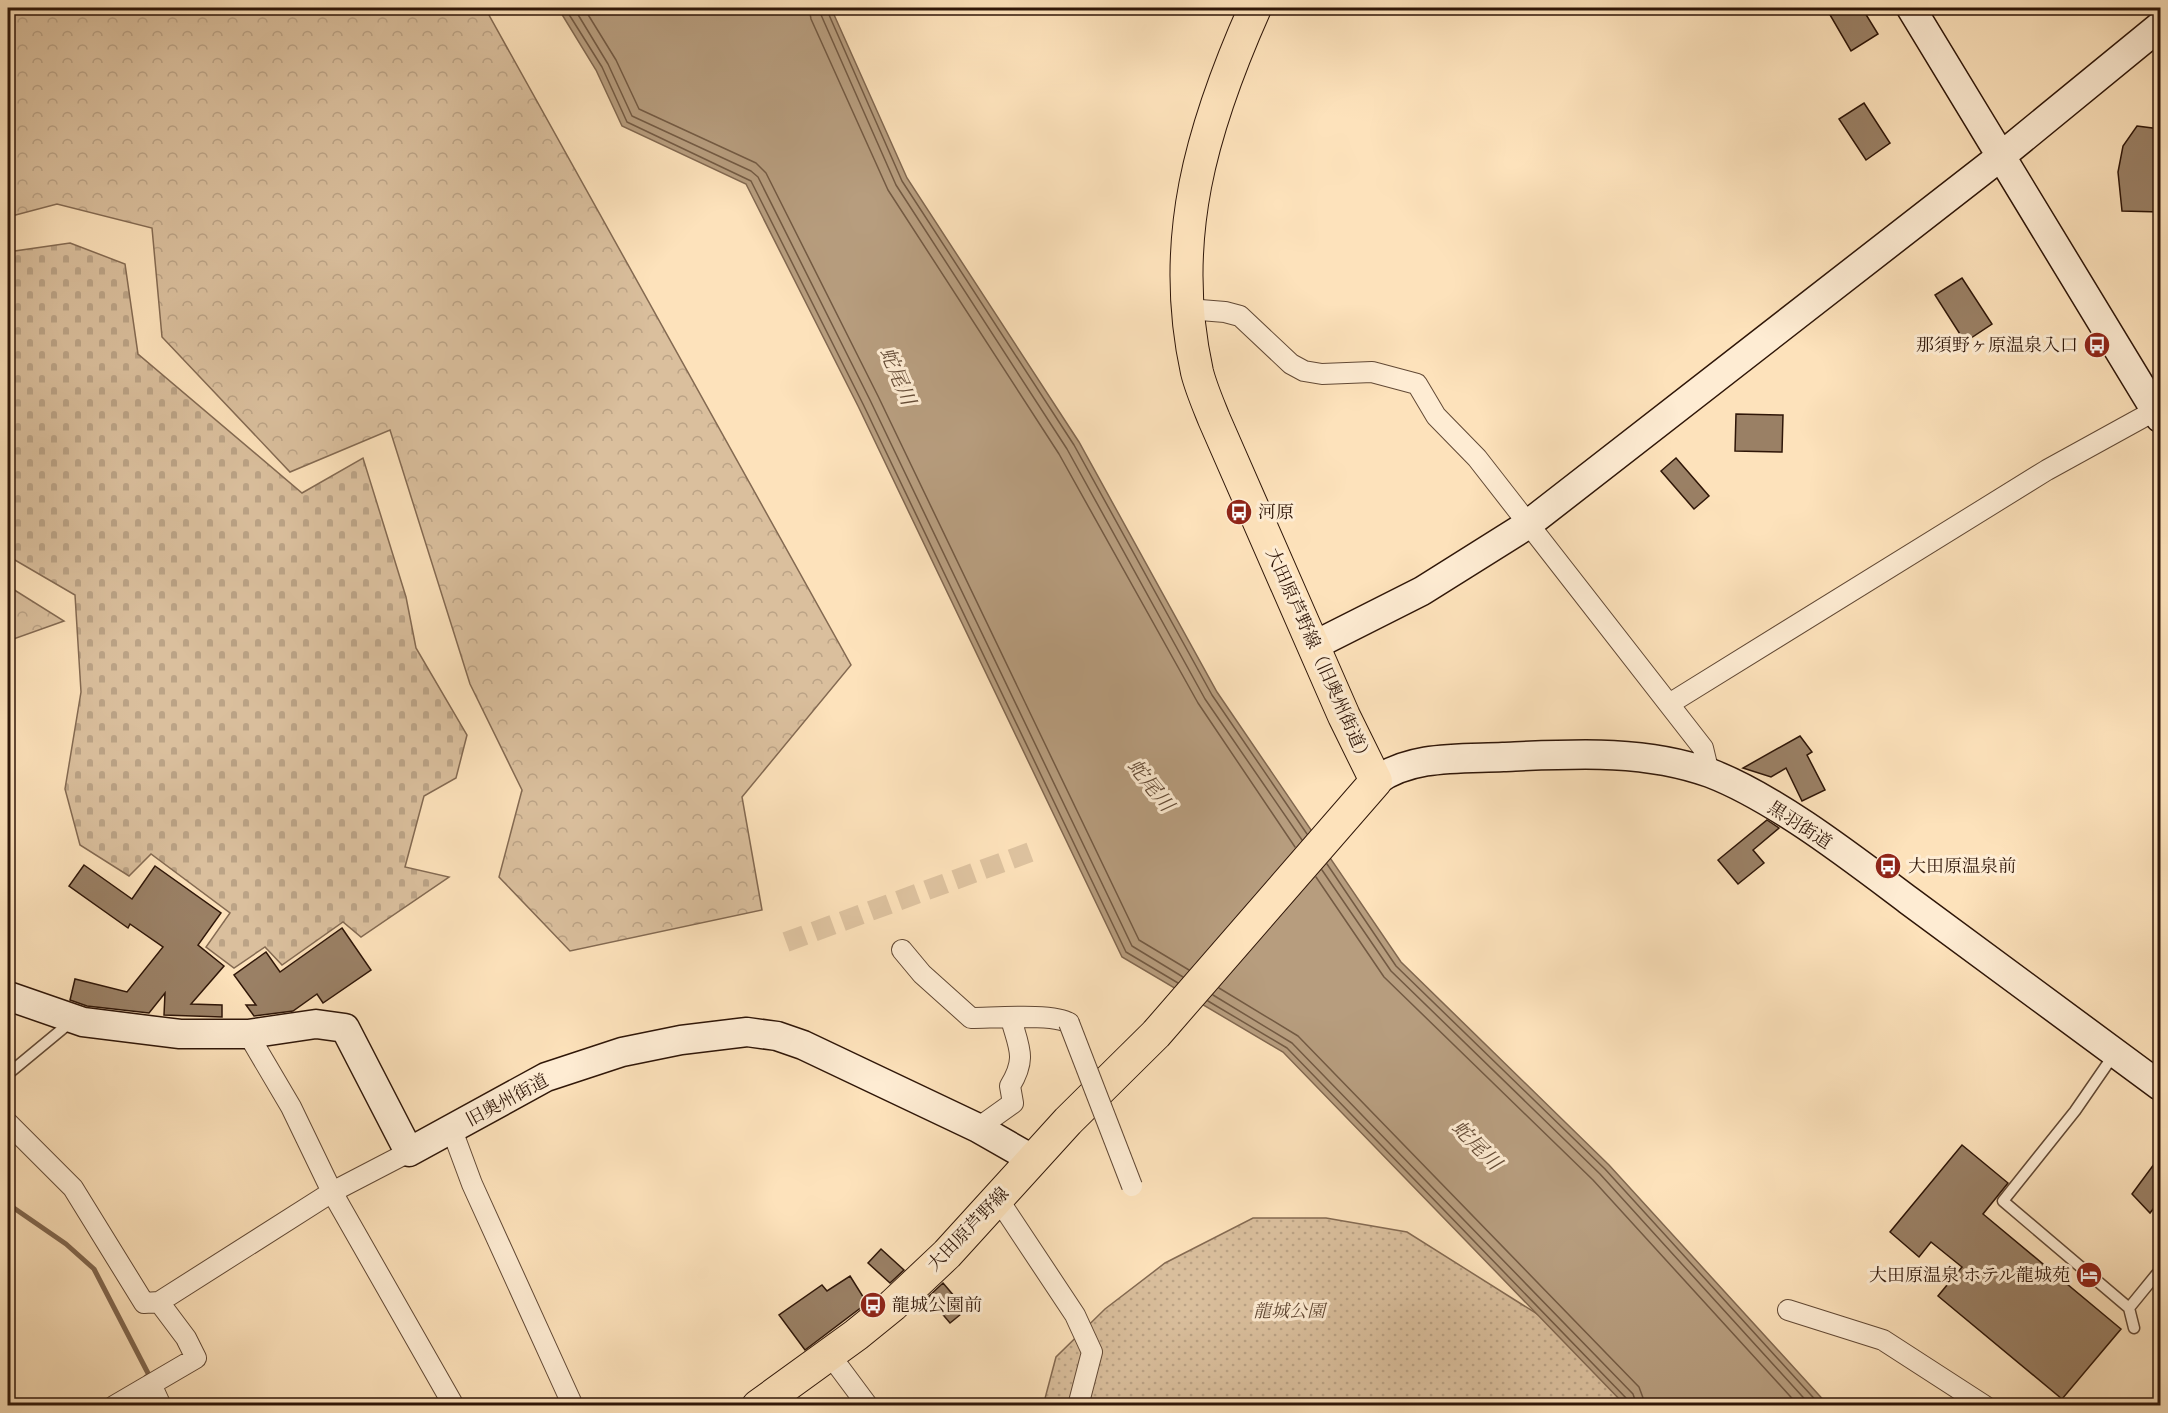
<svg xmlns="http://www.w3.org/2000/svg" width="2168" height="1413" font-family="'IM FELL Great Primer','Noto Serif JP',serif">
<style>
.forest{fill:url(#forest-crowns);stroke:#846a52;stroke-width:1.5}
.cemetery{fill:url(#cemetery-stones);stroke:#846a52;stroke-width:1.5}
.park{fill:url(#park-dots);stroke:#846a52;stroke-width:1.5}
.water{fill:#b79d7e;stroke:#81674f;stroke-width:1.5}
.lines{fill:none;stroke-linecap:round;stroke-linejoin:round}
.shore{stroke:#735a43;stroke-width:1.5}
.stream{stroke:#81674f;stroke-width:5}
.building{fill:#9a8065;stroke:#2f1608;stroke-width:1.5}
.street-tunnel{stroke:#dec3a0;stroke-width:20;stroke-dasharray:20 10;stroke-linecap:butt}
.lane-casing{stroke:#624935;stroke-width:13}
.street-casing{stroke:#624935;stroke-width:22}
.secondary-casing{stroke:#2f1608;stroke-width:31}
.primary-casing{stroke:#2f1608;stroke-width:34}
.lane{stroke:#feecd3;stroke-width:10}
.street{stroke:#feecd3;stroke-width:20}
.secondary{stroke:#feecd3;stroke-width:28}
.primary{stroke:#fde2bb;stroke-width:32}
.street-bridge-casing{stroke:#624935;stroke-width:22;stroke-linecap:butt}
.street-bridge{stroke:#feecd3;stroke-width:20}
.labels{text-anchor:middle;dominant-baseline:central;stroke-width:6;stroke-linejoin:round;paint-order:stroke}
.poi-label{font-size:18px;fill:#2f1608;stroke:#feecd3;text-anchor:start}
.street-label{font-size:18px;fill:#2f1608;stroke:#feecd3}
.park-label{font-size:18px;font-style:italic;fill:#624935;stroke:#feecd3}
.water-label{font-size:20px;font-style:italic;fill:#654c37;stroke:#feecd3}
</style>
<defs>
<pattern id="forest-crowns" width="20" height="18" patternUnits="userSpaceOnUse" patternTransform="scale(1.5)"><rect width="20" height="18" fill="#dabf9d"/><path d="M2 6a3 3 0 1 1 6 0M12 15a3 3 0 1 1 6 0" fill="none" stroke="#bba386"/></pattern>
<pattern id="cemetery-stones" width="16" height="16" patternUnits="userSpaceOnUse" patternTransform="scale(1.5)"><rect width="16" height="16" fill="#dabf9d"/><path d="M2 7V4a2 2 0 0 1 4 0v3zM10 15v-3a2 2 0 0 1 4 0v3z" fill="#bba386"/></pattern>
<pattern id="park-dots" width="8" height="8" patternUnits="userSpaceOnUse" patternTransform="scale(1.5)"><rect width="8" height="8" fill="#dabf9d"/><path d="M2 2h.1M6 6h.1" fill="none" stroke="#bba386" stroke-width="1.8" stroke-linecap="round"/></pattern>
</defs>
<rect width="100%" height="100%" fill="#fde2bb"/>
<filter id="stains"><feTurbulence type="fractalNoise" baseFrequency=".00333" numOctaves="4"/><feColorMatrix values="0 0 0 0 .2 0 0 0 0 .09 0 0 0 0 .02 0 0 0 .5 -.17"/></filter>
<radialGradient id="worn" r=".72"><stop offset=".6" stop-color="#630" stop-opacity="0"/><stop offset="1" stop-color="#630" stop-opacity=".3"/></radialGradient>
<path class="forest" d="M 8,8 L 485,8 L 851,665 L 742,797 L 762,910 L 570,951 L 499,877 L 522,790 L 470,684 L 390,430 L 290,472 L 162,337 L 152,228 L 57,204 L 8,217 Z
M 8,586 L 64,621 L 8,641 Z"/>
<path class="cemetery" d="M 70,243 L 125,264 L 138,354 L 302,493 L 363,458 L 406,597 L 416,648 L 467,735 L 456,778 L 424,796 L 405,867 L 449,877 L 361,937 L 343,922 L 282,965 L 265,947 L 234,968 L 206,947 L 230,913 L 151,854 L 129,876 L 80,845 L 65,789 L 81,692 L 75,595 L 8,556 L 8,252 Z"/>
<path class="park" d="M 1253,1218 L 1326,1218 L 1407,1232 L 1599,1353 L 1638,1406 L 1043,1406 L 1056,1357 L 1105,1309 L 1165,1263 Z"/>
<path class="water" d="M 558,8 L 831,8 L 907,178 L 1079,442 L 1217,692 L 1401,962 L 1609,1165 L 1828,1405 L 1625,1405 L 1283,1052 L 1122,957 L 858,406 L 746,184 L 622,126 L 596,70 Z"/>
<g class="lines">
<path class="shore" d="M 565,8 L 602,67 L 627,122 L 751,181 L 863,404 L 1126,952 L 1178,983
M 574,8 L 608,64 L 632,116 L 751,171 L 758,177 L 870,400 L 1132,946 L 1183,977
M 584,8 L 616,60 L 639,109 L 756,163 L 766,173 L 878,396 L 1139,940 L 1189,970
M 809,8 L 811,19 L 888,190 L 1059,454 L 1198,703 L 1295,847
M 818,8 L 896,185 L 1067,449 L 1205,699 L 1302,840
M 826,8 L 902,181 L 1074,445 L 1212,695 L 1307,834
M 1327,864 L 1396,966 L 1605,1169 L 1821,1406
M 1322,870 L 1391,971 L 1600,1174 L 1811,1406
M 1316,877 L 1384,977 L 1593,1180 L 1799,1406
M 1219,988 L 1298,1036 L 1639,1387 L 1646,1406
M 1213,995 L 1292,1043 L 1633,1394 L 1637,1406
M 1208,1001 L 1287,1048 L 1627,1399 L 1629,1406"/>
<path class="stream" d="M 8,1204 L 66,1244 L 94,1269 L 151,1379"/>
</g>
<path class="building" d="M 1826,8 L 1862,8 L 1878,34 L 1851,51 Z
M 1864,103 L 1890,143 L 1866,160 L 1839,119 Z
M 2137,126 L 2160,129 L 2160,212 L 2122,211 L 2118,172 L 2123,146 Z
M 1962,278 L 1992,324 L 1965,342 L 1935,295 Z
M 1736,414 L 1783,415 L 1782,452 L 1735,451 Z
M 1676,458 L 1709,496 L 1694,509 L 1661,471 Z
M 1800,736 L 1812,752 L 1807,755 L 1825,790 L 1802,801 L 1786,768 L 1771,777 L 1743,768 Z
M 1767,820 L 1779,828 L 1753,850 L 1764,863 L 1738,884 L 1718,860 Z
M 84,865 L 132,899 L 155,866 L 221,913 L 198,945 L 224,966 L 191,1004 L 222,1005 L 222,1017 L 164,1015 L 165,993 L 149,1013 L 87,1006 L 70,1000 L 75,979 L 127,992 L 163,947 L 130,924 L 128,928 L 69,886 Z
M 342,928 L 371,970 L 323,1003 L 317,994 L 293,1011 L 254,1016 L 246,1005 L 256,1005 L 234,975 L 266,952 L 280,972 Z
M 1962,1145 L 2008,1183 L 1983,1214 L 2121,1329 L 2062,1399 L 1938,1296 L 1962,1267 L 1931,1242 L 1919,1257 L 1890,1232 Z
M 2160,1156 L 2160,1200 L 2150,1213 L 2132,1194 Z
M 881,1249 L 904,1270 L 890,1283 L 868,1263 Z
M 850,1276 L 867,1303 L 805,1350 L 779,1315 L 822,1285 L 827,1291 Z
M 943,1283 L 966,1310 L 950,1323 L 928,1297 Z"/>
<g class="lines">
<path class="street-tunnel" d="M 786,942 L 1036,850"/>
<defs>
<path id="lane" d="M 2115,1053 L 2075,1111 L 2003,1201 L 2129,1308 L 2134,1328
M 8,1074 L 72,1021
M 2129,1308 L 2160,1270"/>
<path id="street" d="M 1188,309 L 1225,312 L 1240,316 L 1291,364 L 1304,371 L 1322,374 L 1372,372 L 1417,384 L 1436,416 L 1477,458 L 1703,748 L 1709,773
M 1669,704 L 2047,470 L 2156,410
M 902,950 L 922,974 L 971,1018 C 993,1018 1054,1013 1069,1023
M 248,1034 L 291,1107 L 332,1192 L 454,1406
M 8,1123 L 73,1188 L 144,1303 L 159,1302
M 978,1128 L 1013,1103 L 1010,1086 C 1027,1058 1019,1048 1011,1019
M 452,1130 L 472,1184 L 573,1406
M 998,1199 L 1075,1315 L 1092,1352 L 1078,1406
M 1788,1310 L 1883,1340 L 1985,1406
M 830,1355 L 868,1406
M 151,1384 L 161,1406
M 114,1406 L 196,1358 L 186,1338 L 159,1302 L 332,1192 L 409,1152"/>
<path id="secondary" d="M 1911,8 L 2160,418
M 1313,646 L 1422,591 L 1527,525 L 2000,157 L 2160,26
M 1376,781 C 1411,755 1461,759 1503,757 C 1571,754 1644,749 1710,773 C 1775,798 1852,858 1908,900 C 1992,962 2076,1024 2160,1086
M 8,996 L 83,1022 L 180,1034 L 248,1034 L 316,1024 L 345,1028 L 409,1152 L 546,1077 L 622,1052 L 681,1040 L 747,1032 L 777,1036 L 803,1045 L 978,1128 L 1032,1159"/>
<path id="primary" d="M 758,1406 L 856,1335 L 893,1305 L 947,1254 L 1068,1121 L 1156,1034 L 1376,781 L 1344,716 L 1214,419 C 1208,404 1201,388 1197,372 C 1168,240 1202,127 1255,8"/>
</defs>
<use href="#lane" class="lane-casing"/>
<use href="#street" class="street-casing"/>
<use href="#secondary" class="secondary-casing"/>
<use href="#primary" class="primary-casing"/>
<use href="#lane" class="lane"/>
<use href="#street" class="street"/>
<use href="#secondary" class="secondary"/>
<use href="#primary" class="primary"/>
<defs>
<path id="street-bridge" d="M 1069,1023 L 1132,1186"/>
</defs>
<use href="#street-bridge" class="street-bridge-casing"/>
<use href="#street-bridge" class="street-bridge"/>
</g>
<defs>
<symbol id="bus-disc" viewBox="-11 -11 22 22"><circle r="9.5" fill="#8f2418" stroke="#feecd3"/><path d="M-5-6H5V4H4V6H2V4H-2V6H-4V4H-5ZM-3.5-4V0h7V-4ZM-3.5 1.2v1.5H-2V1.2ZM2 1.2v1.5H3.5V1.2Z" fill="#fff"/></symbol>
<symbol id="hotel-disc" viewBox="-11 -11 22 22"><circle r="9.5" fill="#8f2418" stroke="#feecd3"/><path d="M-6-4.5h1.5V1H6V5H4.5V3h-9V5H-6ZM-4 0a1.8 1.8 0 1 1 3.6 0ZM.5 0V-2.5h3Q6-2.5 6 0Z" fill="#fff"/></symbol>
</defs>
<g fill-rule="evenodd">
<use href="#bus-disc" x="2082" y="330" width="30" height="30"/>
<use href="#bus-disc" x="1224" y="497" width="30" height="30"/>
<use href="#bus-disc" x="1873" y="851" width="30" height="30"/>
<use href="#hotel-disc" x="2074" y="1260" width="30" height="30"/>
<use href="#bus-disc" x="858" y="1290" width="30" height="30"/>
</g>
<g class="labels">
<g class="poi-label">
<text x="2078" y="345" text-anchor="end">那須野ヶ原温泉入口</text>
<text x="1258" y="512">河原</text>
<text x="1908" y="866">大田原温泉前</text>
<text x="2070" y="1275" text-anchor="end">大田原温泉 ホテル龍城苑</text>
<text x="892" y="1305">龍城公園前</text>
</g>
<g class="street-label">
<text transform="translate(1319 656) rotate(66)">大田原芦野線（旧奥州街道）</text>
<text transform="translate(1800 825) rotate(33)">黒羽街道</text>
<text transform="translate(507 1100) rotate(-28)">旧奥州街道</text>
<text transform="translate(968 1229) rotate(-46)">大田原芦野線</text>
</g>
<g class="park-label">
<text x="1289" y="1311">龍城公園</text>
</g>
<g class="water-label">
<text transform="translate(898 376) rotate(67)">蛇尾川</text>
<text transform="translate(1151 785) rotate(51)">蛇尾川</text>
<text transform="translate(1477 1145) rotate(45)">蛇尾川</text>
</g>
</g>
<rect width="2168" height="1413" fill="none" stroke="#fde2bb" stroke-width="30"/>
<rect x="9" y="9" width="2150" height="1395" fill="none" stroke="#2f1608" stroke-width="3"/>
<rect x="15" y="15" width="2138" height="1383" fill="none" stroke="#2f1608" stroke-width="1.5"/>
<rect width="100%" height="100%" filter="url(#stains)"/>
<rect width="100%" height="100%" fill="url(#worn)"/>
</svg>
